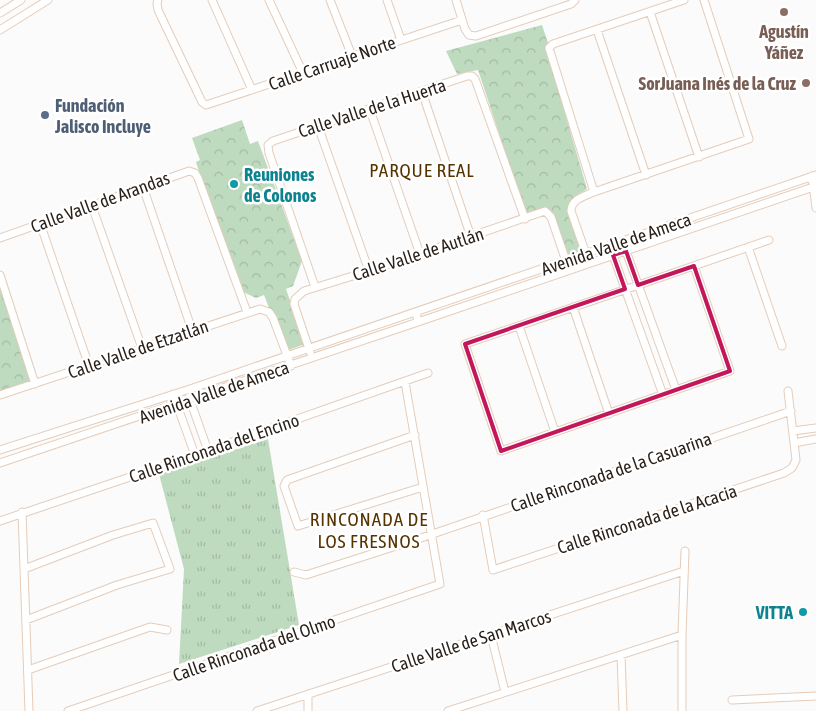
<svg xmlns="http://www.w3.org/2000/svg" width="816" height="711" font-family="'Asap Condensed',sans-serif">
<style>
.grass{fill:url(#grass-tufts)}
.park{fill:url(#park-crowns)}
.lines{fill:none;stroke-linecap:round;stroke-linejoin:round}
.street-casing{stroke:#e5ccb9;stroke-width:9}
.street{stroke:#fff;stroke-width:7}
.marked{fill:none;stroke:#c2185b;stroke-width:4;stroke-linejoin:round}
.education-dot{fill:#8d6e63;stroke:#fff;stroke-width:2}
.service-dot{fill:#5c6f8a;stroke:#fff;stroke-width:2}
.culture-dot{fill:#0f9aa8;stroke:#fff;stroke-width:2}
.labels{text-anchor:middle;dominant-baseline:central;stroke-width:5;stroke-linejoin:round;paint-order:stroke}
.education-label{font-size:18px;font-weight:bold;fill:#785e54;stroke:#fff}
.street-label{font-size:18px;fill:#281f18;stroke:#fff}
.service-label{font-size:18px;font-weight:bold;fill:#4e5e75;stroke:#fff;text-anchor:start}
.culture-label{font-size:18px;font-weight:bold;fill:#0d838f;stroke:#fff;text-anchor:start}
.neighbourhood-label{font-size:19px;letter-spacing:1px;fill:#573300;stroke:#fff}
</style>
<defs>
<pattern id="grass-tufts" width="24" height="20" patternUnits="userSpaceOnUse" patternTransform="scale(1.25)"><rect width="24" height="20" fill="#bedabf"/><path d="M3 7l-1-3M5 7V3M7 7l1-3M15 17l-1-3M17 17v-4M19 17l1-3" fill="none" stroke="#a3bba3"/></pattern>
<pattern id="park-crowns" width="20" height="18" patternUnits="userSpaceOnUse" patternTransform="scale(1.25)"><rect width="20" height="18" fill="#bedabf"/><path d="M2 6a3 3 0 1 1 6 0M12 15a3 3 0 1 1 6 0" fill="none" stroke="#a3bba3"/></pattern>
</defs>
<rect width="100%" height="100%" fill="#fbfbfb"/>
<path class="grass" d="M 268,439 L 299,625 L 179,664 L 184,569 L 159,474 Z"/>
<path class="park" d="M 542,25 L 548,43 L 546,48 L 587,189 L 573,198 L 568,206 L 582,251 L 567,257 L 553,217 L 537,211 L 526,214 L 478,70 L 457,74 L 446,51 Z
M 242,120 L 250,144 L 258,141 L 302,261 L 293,286 L 286,289 L 305,344 L 286,351 L 264,295 L 256,298 L 237,289 L 196,162 L 200,160 L 192,138 Z
M 0,284 L 32,383 L 0,394 Z"/>
<g class="lines">
<defs>
<path id="street" d="M 158,0 L 157,3 L 158,10 L 202,102 L 206,105 L 462,20
M 212,0 L 252,90
M 269,0 L 303,73
M 330,0 L 352,56
M 387,0 L 401,40
M 456,0 L 465,29 L 469,35 L 476,36 L 571,4 L 575,0
M 650,12 L 699,157
M 0,13 L 21,0
M 0,30 L 48,0
M 597,30 L 646,175
M 422,92 L 471,237
M 370,110 L 420,254
M 318,126 L 369,271
M 812,176 L 816,208
M 143,187 L 192,330
M 594,192 L 549,48 L 553,44 L 684,0
M 92,206 L 142,348
M 40,223 L 89,366
M 0,238 L 189,171 L 195,173 L 198,178 L 247,312
M 748,247 L 782,346
M 626,251 L 676,390
M 586,254 L 571,211 C 571,199 585,196 594,192 L 749,139 L 704,0
M 613,255 L 663,395
M 694,266 L 730,371 L 501,451 L 465,344 C 566,310 668,275 769,240
M 0,275 L 35,384
M 315,287 L 269,153 L 268,145 L 273,141 L 467,76 L 472,76 L 475,79 L 525,219
M 573,307 L 609,414
M 418,322 L 816,186
M 519,326 L 555,432
M 310,352 L 294,304 L 295,299 L 304,291 L 369,271 L 545,211 L 551,217 L 566,261
M 173,394 L 195,455
M 0,395 L 260,309 L 269,312 L 273,318 L 291,366
M 189,397 L 208,451
M 793,431 L 816,428
M 415,435 L 287,480 L 284,486 L 298,526 L 423,487
M 794,443 L 816,439
M 0,450 L 187,390 L 816,175
M 0,463 L 418,322 L 416,312
M 22,512 L 29,711
M 483,515 L 493,570 L 784,473 L 792,468 L 796,460 L 788,391
M 0,521 L 195,455 L 428,373
M 24,569 L 113,535 L 153,523 L 170,569 L 117,585 L 26,620
M 294,572 L 306,575 L 418,539 L 791,411
M 491,635 L 505,692
M 621,655 L 623,711
M 28,670 L 150,627 L 167,630
M 308,694 L 308,711
M 732,700 L 816,696
M 68,711 L 440,584 L 405,382
M 257,711 L 684,571
M 448,711 L 682,635
M 682,711 L 682,635 L 685,551"/>
</defs>
<use href="#street" class="street-casing"/>
<use href="#street" class="street"/>
</g>
<path class="marked" d="M 626,251 L 638,285 L 694,266 L 730,371 L 501,451 L 465,344 L 625,289 L 613,255 Z"/>
<g class="education-dot">
<circle cx="784" cy="12" r="5"/>
<circle cx="806" cy="83" r="5"/>
</g>
<circle class="service-dot" cx="45" cy="115" r="5"/>
<g class="culture-dot">
<circle cx="234" cy="184" r="5"/>
<circle cx="803" cy="612" r="5"/>
</g>
<g class="labels">
<g class="education-label">
<text x="784" y="31">Agustín<tspan x="784" dy="21">Yáñez</tspan></text>
<text x="796" y="83" text-anchor="end">SorJuana Inés de la Cruz</text>
</g>
<g class="street-label">
<text transform="translate(332 63) rotate(-19)">Calle Carruaje Norte</text>
<text transform="translate(372 108) rotate(-18)">Calle Valle de la Huerta</text>
<text transform="translate(100 202) rotate(-20)">Calle Valle de Arandas</text>
<text transform="translate(616 244) rotate(-19)">Avenida Valle de Ameca</text>
<text transform="translate(418 254) rotate(-18)">Calle Valle de Autlán</text>
<text transform="translate(138 349) rotate(-19)">Calle Valle de Etzatlán</text>
<text transform="translate(214 392) rotate(-19)">Avenida Valle de Ameca</text>
<text transform="translate(214 448) rotate(-19)">Calle Rinconada del Encino</text>
<text transform="translate(611 472) rotate(-19)">Calle Rinconada de la Casuarina</text>
<text transform="translate(647 519) rotate(-18)">Calle Rinconada de la Acacia</text>
<text transform="translate(471 641) rotate(-18)">Calle Valle de San Marcos</text>
<text transform="translate(254 648) rotate(-19)">Calle Rinconada del Olmo</text>
</g>
<g class="service-label">
<text x="55" y="105">Fundación<tspan x="55" dy="21">Jalisco Incluye</tspan></text>
</g>
<g class="culture-label">
<text x="244" y="174">Reuniones<tspan x="244" dy="21">de Colonos</tspan></text>
<text x="793" y="612" text-anchor="end">VITTA</text>
</g>
<g class="neighbourhood-label">
<text x="422" y="170">PARQUE REAL</text>
<text x="369" y="519">RINCONADA DE<tspan x="369" dy="22">LOS FRESNOS</tspan></text>
</g>
</g>
</svg>
